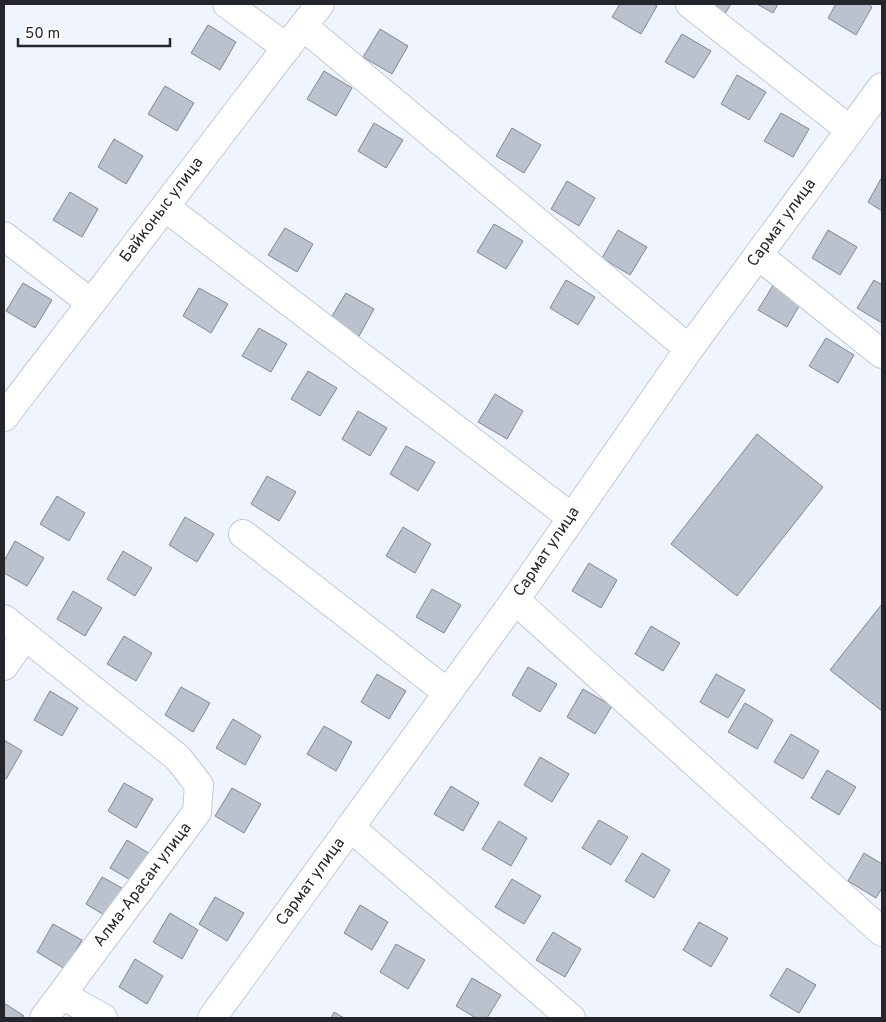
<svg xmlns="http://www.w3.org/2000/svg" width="886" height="1022" font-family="Overpass,sans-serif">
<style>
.building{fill:#bbc2cd;stroke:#818792}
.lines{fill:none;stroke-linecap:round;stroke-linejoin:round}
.minor-casing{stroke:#c2c9d4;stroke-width:30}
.minor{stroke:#fff;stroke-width:28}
.labels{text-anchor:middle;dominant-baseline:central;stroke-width:4;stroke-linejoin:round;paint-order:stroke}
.street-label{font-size:16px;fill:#24262b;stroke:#fff}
</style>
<rect width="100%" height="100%" fill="#eff4fe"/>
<path class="building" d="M 620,4 L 653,4 L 657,6 L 641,34 L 612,17 Z
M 701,4 L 731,4 L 723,17 Z
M 757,4 L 778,4 L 773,13 Z
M 836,4 L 868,4 L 872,7 L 856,35 L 828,18 Z
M 208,25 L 236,42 L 220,70 L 191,53 Z
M 380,29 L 408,46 L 392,74 L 363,57 Z
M 682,34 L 711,51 L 694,78 L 665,62 Z
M 324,71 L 352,88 L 336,116 L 307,99 Z
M 737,75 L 766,92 L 749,120 L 721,104 Z
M 165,86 L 194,103 L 177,131 L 148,114 Z
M 781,113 L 809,129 L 793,157 L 764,141 Z
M 374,123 L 403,140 L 386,168 L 358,151 Z
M 512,128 L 541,145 L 524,173 L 496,156 Z
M 114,139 L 143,156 L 126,184 L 98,167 Z
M 882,177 L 882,211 L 868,202 Z
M 567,181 L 595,198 L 579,226 L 551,209 Z
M 70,192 L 98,209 L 82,237 L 53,220 Z
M 494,224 L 523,241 L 506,269 L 477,252 Z
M 285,228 L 313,244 L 297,272 L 268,255 Z
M 618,230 L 647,247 L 630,275 L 602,258 Z
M 828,230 L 857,247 L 840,275 L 812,258 Z
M 566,280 L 595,297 L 578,325 L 550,308 Z
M 874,280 L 882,285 L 882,323 L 857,308 Z
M 775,282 L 803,299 L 787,327 L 758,310 Z
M 23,283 L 52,300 L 35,328 L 6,311 Z
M 199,288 L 228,304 L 211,333 L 183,316 Z
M 346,293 L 374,309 L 358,338 L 329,321 Z
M 259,328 L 287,344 L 271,372 L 242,356 Z
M 826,338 L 854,355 L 838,383 L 809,366 Z
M 308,371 L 337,388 L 320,416 L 291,399 Z
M 495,394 L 523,411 L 507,439 L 478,422 Z
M 358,411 L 387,428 L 370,456 L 342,439 Z
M 757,434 L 823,487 L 737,596 L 671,544 Z
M 406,446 L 435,462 L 418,491 L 390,474 Z
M 267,476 L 296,492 L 279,521 L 251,504 Z
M 57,496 L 85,513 L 69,541 L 40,524 Z
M 185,517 L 214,534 L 197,562 L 169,545 Z
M 403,527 L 431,544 L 415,573 L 386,556 Z
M 15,541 L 44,558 L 27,586 L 4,573 L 4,561 Z
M 123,551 L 152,568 L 135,596 L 107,579 Z
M 589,563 L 617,580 L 601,608 L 572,591 Z
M 432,589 L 461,605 L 444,633 L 416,617 Z
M 73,591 L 102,608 L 85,636 L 57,619 Z
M 882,604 L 882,711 L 830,670 Z
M 651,626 L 680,643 L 663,671 L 635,654 Z
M 124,636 L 152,653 L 136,681 L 107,664 Z
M 528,667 L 557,684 L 540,712 L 512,695 Z
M 377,674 L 406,691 L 389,719 L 361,702 Z
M 716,674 L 745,690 L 728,718 L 700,702 Z
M 181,687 L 210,703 L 193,732 L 165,715 Z
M 583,689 L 612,706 L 595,734 L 567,717 Z
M 50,691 L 78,708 L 62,736 L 34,720 Z
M 745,703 L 773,720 L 757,749 L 728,732 Z
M 233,719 L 261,736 L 245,765 L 216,748 Z
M 324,726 L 352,742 L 336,771 L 307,754 Z
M 791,734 L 819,751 L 803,779 L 774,762 Z
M 4,740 L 22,751 L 6,779 L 4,778 Z
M 540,757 L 569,774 L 552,802 L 524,785 Z
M 827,770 L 856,787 L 839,815 L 811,798 Z
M 124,783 L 153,799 L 136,828 L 108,811 Z
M 451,786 L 479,803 L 463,831 L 434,814 Z
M 232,788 L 261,804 L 244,833 L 215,816 Z
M 599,820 L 628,837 L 611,865 L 582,848 Z
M 499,821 L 527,838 L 511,866 L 482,849 Z
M 127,840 L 155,857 L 139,885 L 110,868 Z
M 642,853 L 670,870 L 654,898 L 625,881 Z
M 864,853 L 882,864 L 882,888 L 876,898 L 848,881 Z
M 102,877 L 131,893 L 114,921 L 86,904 Z
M 512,879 L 541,896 L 524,924 L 495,907 Z
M 215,897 L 244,913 L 227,941 L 199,924 Z
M 360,905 L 388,922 L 372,950 L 344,933 Z
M 170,913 L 198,930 L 182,959 L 153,942 Z
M 699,922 L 728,938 L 711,967 L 683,950 Z
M 53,924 L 82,940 L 65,969 L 37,952 Z
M 553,932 L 581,949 L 565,977 L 536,960 Z
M 396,944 L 425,960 L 408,989 L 380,972 Z
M 135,959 L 163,976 L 147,1004 L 119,987 Z
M 787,968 L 816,985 L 799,1013 L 770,996 Z
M 472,978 L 501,995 L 487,1018 L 476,1018 L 456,1006 Z
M 4,1003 L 24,1016 L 23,1018 L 4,1018 Z
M 334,1012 L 344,1018 L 331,1018 Z"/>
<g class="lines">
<defs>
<path id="minor" d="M 227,4 L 287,48
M 690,4 L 850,130
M 303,26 L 689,349
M 165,207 L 571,517
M 4,236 L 91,303
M 758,255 L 882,354
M 4,417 L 320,4
M 243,534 L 448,693
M 515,600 L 882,932
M 4,619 L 178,758 L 199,785 L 197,812 L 44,1018
M 4,666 L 25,636
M 350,827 L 571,1018
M 62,995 L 103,1018
M 212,1018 L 515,600 L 689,349 L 882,87"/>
</defs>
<use href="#minor" class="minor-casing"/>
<use href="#minor" class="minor"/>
</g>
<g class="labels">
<g class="street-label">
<text transform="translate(162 210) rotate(-53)">Байконыс улица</text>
<text transform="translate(782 223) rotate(-54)">Сармат улица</text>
<text transform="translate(547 552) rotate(-56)">Сармат улица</text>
<text transform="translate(311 882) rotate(-54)">Сармат улица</text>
<text transform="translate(143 885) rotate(-53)">Алма-Арасан улица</text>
</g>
</g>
<rect width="886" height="1022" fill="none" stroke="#24262b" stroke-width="10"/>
<path d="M18 38v8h152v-8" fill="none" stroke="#24262b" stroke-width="2.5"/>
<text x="25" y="38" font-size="15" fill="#24262b" stroke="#ffffff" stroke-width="4" paint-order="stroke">50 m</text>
</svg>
